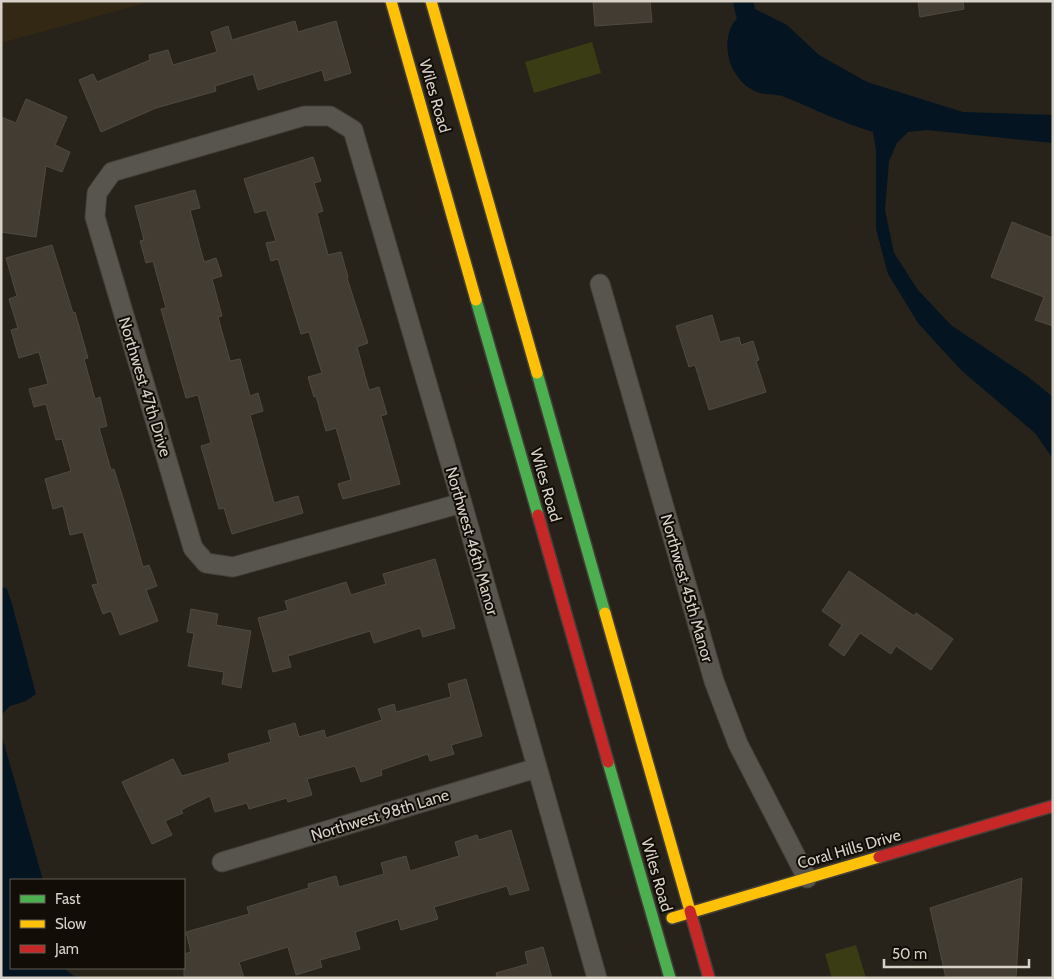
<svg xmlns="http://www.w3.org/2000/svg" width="1054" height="979" font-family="Cabin,sans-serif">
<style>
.built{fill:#332813}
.green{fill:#3a3d13}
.water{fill:#041521}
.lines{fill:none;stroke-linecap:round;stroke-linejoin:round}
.canal{stroke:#041521;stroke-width:20}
.building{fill:#423c32;stroke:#4f4b43}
.street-casing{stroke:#433f38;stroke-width:21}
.fast-casing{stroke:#433f38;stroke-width:14}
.slow-casing{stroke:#433f38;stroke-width:14}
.jam-casing{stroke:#433f38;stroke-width:14}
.street{stroke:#58544e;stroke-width:19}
.fast{stroke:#4caf50;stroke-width:11}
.slow{stroke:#ffc107;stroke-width:11}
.jam{stroke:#c62828;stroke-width:11}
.labels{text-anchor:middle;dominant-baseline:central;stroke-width:4;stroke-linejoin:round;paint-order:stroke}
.street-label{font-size:16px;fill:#d7d1c7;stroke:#120e07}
</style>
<rect width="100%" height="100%" fill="#27231a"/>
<path class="built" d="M 1,1 L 153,1 L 1,43 Z"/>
<path class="green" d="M 592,42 L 601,73 L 534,93 L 525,62 Z
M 856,945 L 866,978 L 832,978 L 825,954 Z"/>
<path class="water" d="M 753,8 L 787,25 L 819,55 L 867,82 L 963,112 L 1053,115 L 1053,143 L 927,130 L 908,132 L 897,143 L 889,161 L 885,210 L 894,253 L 918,290 L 951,325 L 1027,376 L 1053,397 L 1053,459 L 1036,434 L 961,370 L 918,323 L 888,274 L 876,229 L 876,151 L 873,132 C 843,123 816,110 787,98 C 778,93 766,96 757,92 C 732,82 720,49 732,25 C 736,18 747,13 753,8 Z
M 1,586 L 7,589 L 12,604 L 36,694 L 26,701 L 10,706 L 1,715 Z
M 1,733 L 43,880 L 11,880 L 11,968 L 66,968 L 67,971 L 77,978 L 3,978 L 1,971 Z"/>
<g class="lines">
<path class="canal" d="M 743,1 L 749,28 L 755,39"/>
</g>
<path class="building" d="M 593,1 L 650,1 L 652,22 L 595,26 Z
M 918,1 L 963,1 L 964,9 L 920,17 Z
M 295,21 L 298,32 L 336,21 L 351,73 L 325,81 L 322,70 L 258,90 L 253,74 L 215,86 L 216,91 L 156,108 L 101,132 L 79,80 L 93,74 L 97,82 L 150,60 L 149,55 L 168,50 L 173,65 L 217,52 L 211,32 L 228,26 L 232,40 Z
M 26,99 L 67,117 L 55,145 L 70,152 L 62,172 L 46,166 L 36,237 L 1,232 L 1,117 L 16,123 Z
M 313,157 L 321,181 L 314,183 L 323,211 L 317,213 L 328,255 L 341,252 L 348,277 L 347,278 L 368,343 L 357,347 L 369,390 L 379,387 L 387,414 L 381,416 L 400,484 L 343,499 L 338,484 L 351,480 L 336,428 L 326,431 L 316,396 L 314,397 L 308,377 L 322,373 L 309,332 L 301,334 L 278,259 L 271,261 L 266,243 L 276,241 L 266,210 L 255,213 L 244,179 Z
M 195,190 L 200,208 L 190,210 L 204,262 L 216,258 L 222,276 L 212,279 L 222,316 L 218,317 L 230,361 L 240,359 L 250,396 L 258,393 L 263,411 L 250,415 L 274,503 L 298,496 L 303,513 L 232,534 L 224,508 L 219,509 L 201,446 L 211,443 L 198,395 L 186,398 L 161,309 L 166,308 L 153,261 L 146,263 L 140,241 L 144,240 L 135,206 Z
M 1012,222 L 1053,238 L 1053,326 L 1035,320 L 1044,297 L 991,277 Z
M 52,245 L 73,313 L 75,312 L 88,358 L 84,359 L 95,399 L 100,397 L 107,426 L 99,428 L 111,470 L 114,469 L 124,501 L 143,567 L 149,565 L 157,586 L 146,590 L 158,621 L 120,635 L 111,611 L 103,614 L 92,585 L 98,584 L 83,532 L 70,535 L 63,506 L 53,509 L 45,479 L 71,471 L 62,439 L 56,440 L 46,404 L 34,407 L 29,389 L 48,384 L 39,352 L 19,358 L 11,330 L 18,328 L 9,299 L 17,296 L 6,258 Z
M 712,315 L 720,342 L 739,337 L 741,345 L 753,341 L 759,360 L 756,361 L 766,392 L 709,410 L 695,365 L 689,367 L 676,326 Z
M 435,559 L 455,628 L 423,637 L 420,628 L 374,643 L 370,631 L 288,656 L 291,667 L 273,672 L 258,618 L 288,610 L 285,601 L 346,582 L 351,595 L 386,584 L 383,574 Z
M 849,571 L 914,616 L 916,613 L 953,639 L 931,670 L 896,646 L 891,654 L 860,633 L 844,656 L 829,645 L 842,625 L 822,611 Z
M 191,609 L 218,614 L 216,625 L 251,631 L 241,688 L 222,684 L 224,672 L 188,666 L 194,633 L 187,632 Z
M 466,679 L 482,736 L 451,745 L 454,754 L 430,761 L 428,754 L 381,770 L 382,775 L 361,782 L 355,766 L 307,779 L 312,795 L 288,802 L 287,798 L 249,809 L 247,803 L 215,812 L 210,796 L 181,810 L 183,813 L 165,821 L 172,835 L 152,844 L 122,782 L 173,759 L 182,776 L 230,762 L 228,754 L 271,742 L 268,731 L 295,723 L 299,737 L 324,730 L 326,738 L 382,720 L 378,709 L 394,704 L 396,712 L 451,697 L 448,684 Z
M 511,830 L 529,890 L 510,895 L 507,886 L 434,907 L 438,919 L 401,930 L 398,919 L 355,932 L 360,949 L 320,960 L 322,967 L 296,975 L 288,947 L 239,962 L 244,978 L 184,978 L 184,954 L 191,952 L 186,932 L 249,914 L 247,907 L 309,888 L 308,884 L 336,876 L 339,887 L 384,874 L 381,863 L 406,856 L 410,871 L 459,856 L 455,842 L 477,835 L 479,840 Z
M 1022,878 L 1016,978 L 946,978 L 930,908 Z
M 543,947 L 552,978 L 497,978 L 496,973 L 528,964 L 525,952 Z"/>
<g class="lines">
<defs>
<path id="street" d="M 600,284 L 714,681 L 738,744 L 807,878
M 462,503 L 233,567 L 206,563 L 193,548 L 95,217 L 97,193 L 112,172 L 304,116 L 330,116 L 353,130 L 462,503 L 597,978
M 222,862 L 537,768"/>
<path id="fast" d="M 476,300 L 538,515
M 537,373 L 605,613
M 608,762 L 670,978"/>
<path id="slow" d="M 391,1 L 476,300
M 431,1 L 537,373
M 605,613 L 690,911
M 672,918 L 879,857"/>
<path id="jam" d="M 538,515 L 608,762
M 879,857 L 1053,806
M 690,911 L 709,978"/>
</defs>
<use href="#street" class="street-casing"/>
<use href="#fast" class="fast-casing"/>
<use href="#slow" class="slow-casing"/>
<use href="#jam" class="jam-casing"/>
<use href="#street" class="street"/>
<use href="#fast" class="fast"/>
<use href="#slow" class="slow"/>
<use href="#jam" class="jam"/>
</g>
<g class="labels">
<g class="street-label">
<text transform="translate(435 96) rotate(74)">Wiles Road</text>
<text transform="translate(145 387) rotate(73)">Northwest 47th Drive</text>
<text transform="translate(546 485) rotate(74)">Wiles Road</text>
<text transform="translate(472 541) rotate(74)">Northwest 46th Manor</text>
<text transform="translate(687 588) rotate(74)">Northwest 45th Manor</text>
<text transform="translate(380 815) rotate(-17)">Northwest 98th Lane</text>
<text transform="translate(849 849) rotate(-16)">Coral Hills Drive</text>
<text transform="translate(657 875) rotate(74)">Wiles Road</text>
</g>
</g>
<rect width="1054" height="979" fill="none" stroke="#d7d1c7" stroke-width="5"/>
<rect x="10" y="879" width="175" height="90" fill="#120e07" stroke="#615c54"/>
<rect x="20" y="895" width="25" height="8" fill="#4caf50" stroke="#615c54"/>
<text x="55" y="904" font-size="15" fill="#d7d1c7">Fast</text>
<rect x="20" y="920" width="25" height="8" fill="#ffc107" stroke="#615c54"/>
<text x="55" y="929" font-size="15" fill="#d7d1c7">Slow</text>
<rect x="20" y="945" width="25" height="8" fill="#c62828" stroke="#615c54"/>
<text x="55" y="954" font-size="15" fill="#d7d1c7">Jam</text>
<path d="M884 959v8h145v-8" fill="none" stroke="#d7d1c7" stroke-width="2.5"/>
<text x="892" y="959" font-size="15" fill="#d7d1c7" stroke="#120e07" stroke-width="4" paint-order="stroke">50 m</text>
</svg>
